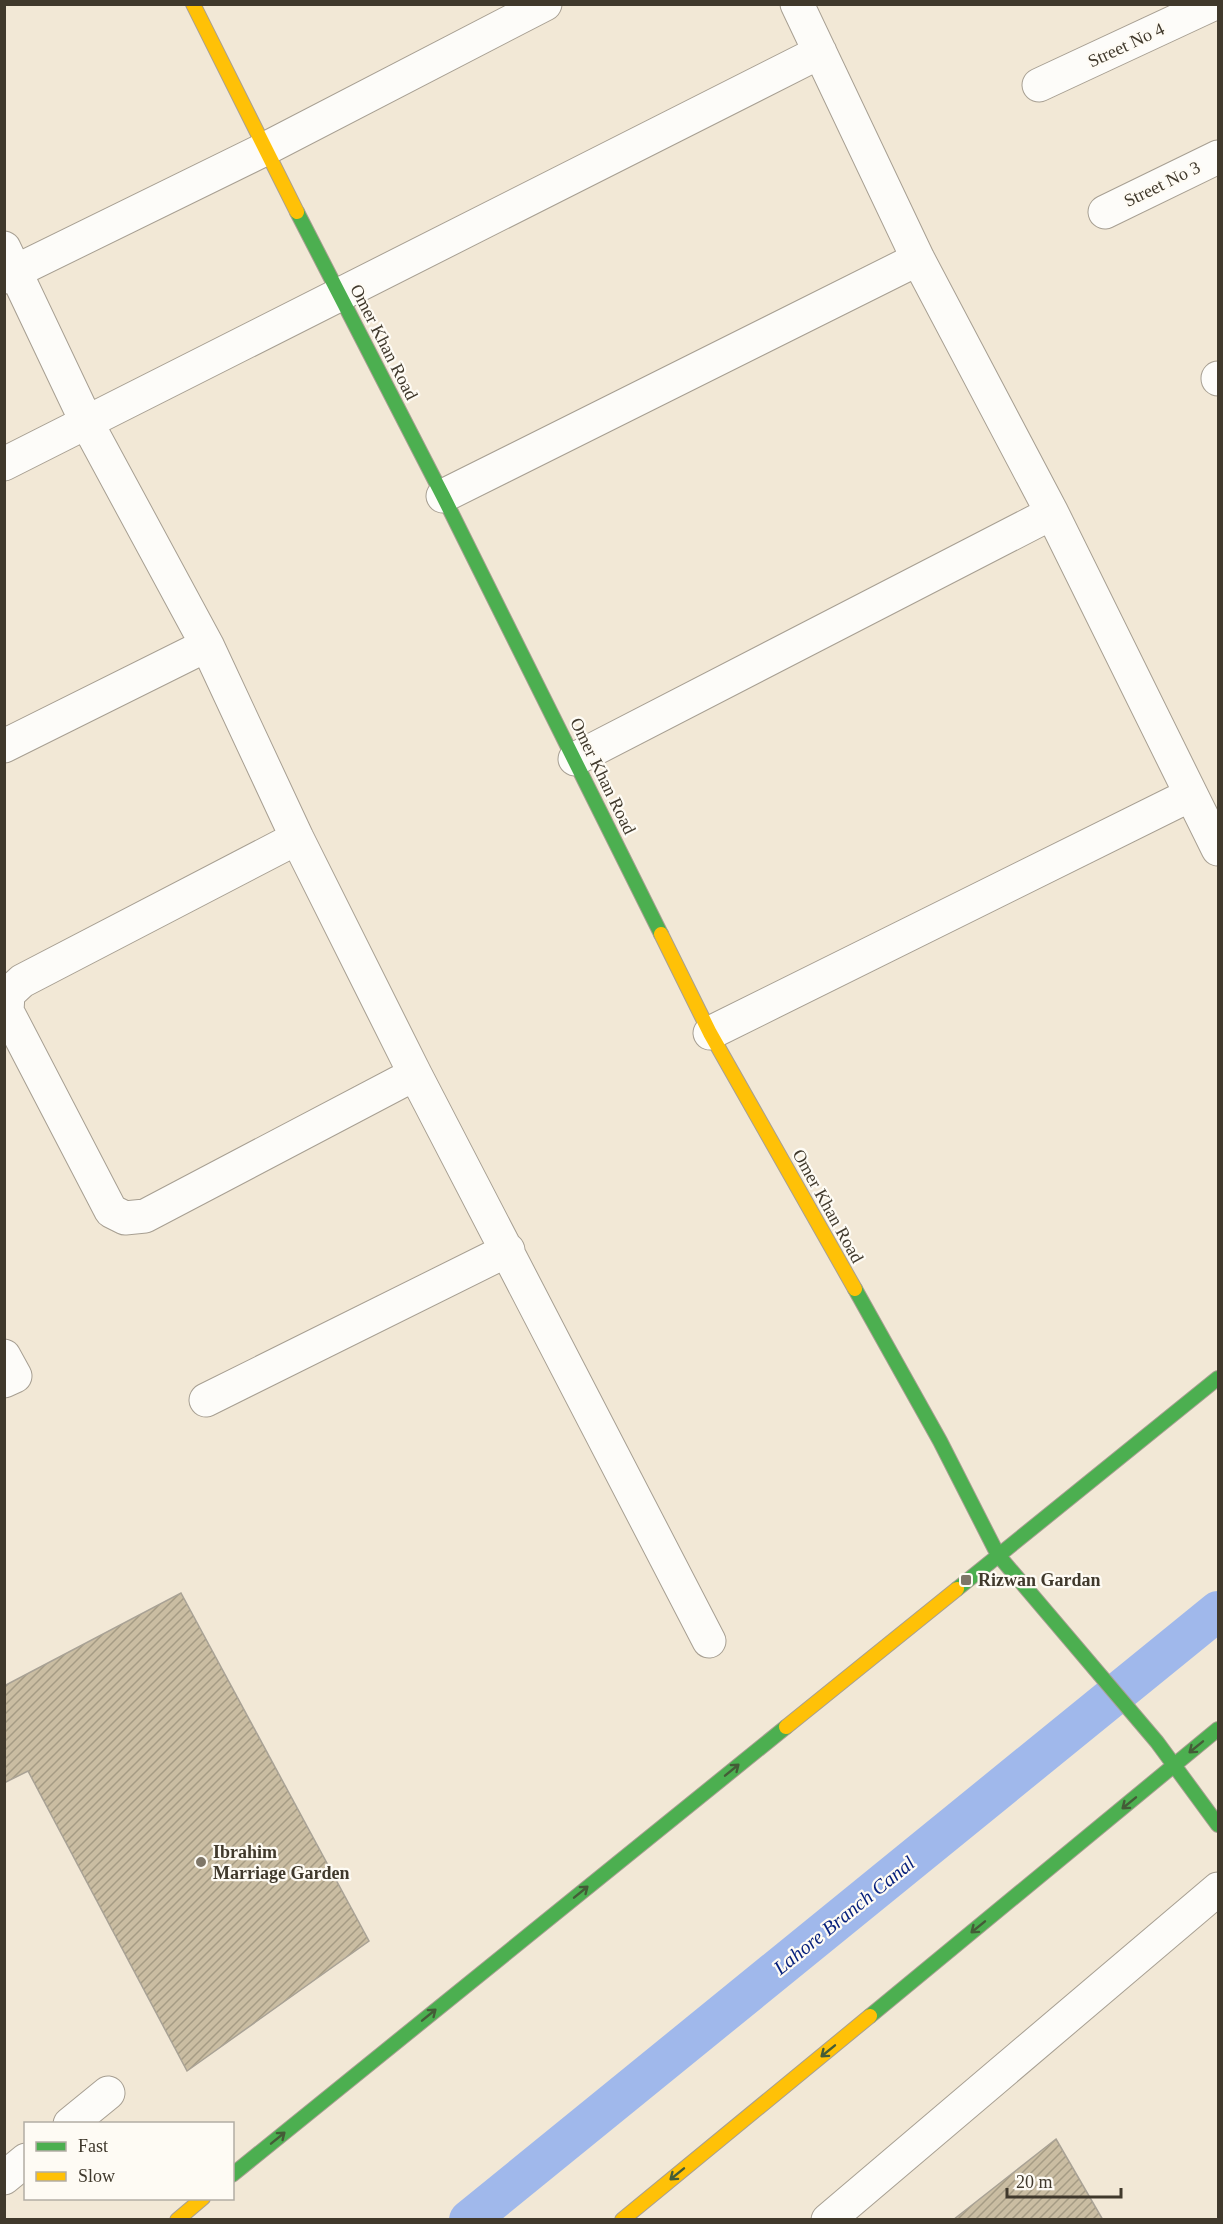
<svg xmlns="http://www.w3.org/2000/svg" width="1223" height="2224" font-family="'Times New Roman',serif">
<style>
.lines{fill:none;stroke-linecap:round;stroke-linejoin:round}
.canal{stroke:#a0b8eb;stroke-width:40}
.building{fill:url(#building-hatch);stroke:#a9a295;stroke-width:1.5}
.street-casing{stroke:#a79f92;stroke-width:35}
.fast-casing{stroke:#a79f92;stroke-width:16}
.slow-casing{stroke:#a79f92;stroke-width:16}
.street{stroke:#fdfcf9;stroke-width:33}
.fast{stroke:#4caf50;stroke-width:14}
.slow{stroke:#ffc107;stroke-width:14}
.oneway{stroke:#445c37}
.poi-dot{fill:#7e7668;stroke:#fefbf4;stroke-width:2}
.labels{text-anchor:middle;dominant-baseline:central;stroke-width:4.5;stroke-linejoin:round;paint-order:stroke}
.street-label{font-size:18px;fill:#40392c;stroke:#fefbf4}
.poi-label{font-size:18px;font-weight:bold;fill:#40392c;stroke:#fefbf4;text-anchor:start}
.water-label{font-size:20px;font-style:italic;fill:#051f7b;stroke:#fefbf4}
</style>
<defs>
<pattern id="building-hatch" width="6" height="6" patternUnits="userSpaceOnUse" patternTransform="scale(1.5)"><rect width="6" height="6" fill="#cabda2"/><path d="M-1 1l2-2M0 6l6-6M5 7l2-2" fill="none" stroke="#a59b84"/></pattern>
</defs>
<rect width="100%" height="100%" fill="#f2e8d6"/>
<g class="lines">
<path class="canal" d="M 469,2220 L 1218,1611"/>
</g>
<path class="building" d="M 181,1593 L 369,1941 L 187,2071 L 28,1771 L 4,1783 L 4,1686 Z
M 1056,2139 L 1103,2220 L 953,2220 Z"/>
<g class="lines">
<defs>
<path id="street" d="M 797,4 L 918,259 L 1052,513 L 1218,849
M 1039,85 L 1213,4
M 1105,212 L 1218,157
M 4,248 L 87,423 L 207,645 L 297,838 L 415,1074 L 709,1641
M 4,277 L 265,149 L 545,4
M 1218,379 L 1218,378
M 4,464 L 820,52
M 443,496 L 918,259
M 4,746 L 207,645
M 575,759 L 1052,513
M 297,838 L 22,981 L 8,994 L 7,1011 L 111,1211 L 125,1218 L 145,1216 L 415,1074
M 710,1033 L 1190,795
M 4,1356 L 15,1376 L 4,1381
M 206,1400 L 508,1250
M 70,2124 L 108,2093
M 4,2178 L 26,2160
M 828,2220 L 1218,1889"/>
<path id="fast" d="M 297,212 L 443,496 L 661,934
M 855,1289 L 940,1441 L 998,1555 L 1157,1742 L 1218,1825
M 957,1589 L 1218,1378
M 870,2016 L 1218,1729
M 232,2175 L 786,1727"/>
<path id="slow" d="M 193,4 L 297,212
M 661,934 L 710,1033 L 855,1289
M 786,1727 L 957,1589
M 177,2220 L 203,2198
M 622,2220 L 870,2016"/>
</defs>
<use href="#street" class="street-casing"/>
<use href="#fast" class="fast-casing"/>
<use href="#slow" class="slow-casing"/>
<use href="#street" class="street"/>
<use href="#fast" class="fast"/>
<use href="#slow" class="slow"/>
</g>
<defs><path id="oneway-shaft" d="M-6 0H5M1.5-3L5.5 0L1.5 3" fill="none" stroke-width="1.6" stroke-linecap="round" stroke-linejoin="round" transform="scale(1.5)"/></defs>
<g class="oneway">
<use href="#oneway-shaft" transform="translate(1196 1747) rotate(141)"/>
<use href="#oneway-shaft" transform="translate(732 1770) rotate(-39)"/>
<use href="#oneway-shaft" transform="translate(1129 1803) rotate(141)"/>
<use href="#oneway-shaft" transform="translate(581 1892) rotate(-39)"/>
<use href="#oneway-shaft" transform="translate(978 1927) rotate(141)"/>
<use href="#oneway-shaft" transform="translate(429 2015) rotate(-39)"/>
<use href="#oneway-shaft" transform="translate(828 2051) rotate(141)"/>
<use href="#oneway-shaft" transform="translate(278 2138) rotate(-39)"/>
<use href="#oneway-shaft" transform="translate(677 2174) rotate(141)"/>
</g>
<g class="poi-dot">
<rect x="960" y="1574" width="12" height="12" rx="3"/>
<circle cx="201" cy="1862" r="6"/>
</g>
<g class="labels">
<g class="street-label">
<text transform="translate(1126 45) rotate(-25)">Street No 4</text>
<text transform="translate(1162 184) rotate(-26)">Street No 3</text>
<text transform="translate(384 342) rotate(63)">Omer Khan Road</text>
<text transform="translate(603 776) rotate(64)">Omer Khan Road</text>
<text transform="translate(828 1206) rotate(61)">Omer Khan Road</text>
</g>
<g class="poi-label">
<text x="978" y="1580">Rizwan Gardan</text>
<text x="213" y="1852">Ibrahim<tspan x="213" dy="21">Marriage Garden</tspan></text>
</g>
<g class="water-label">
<text transform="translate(844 1915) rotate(-39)">Lahore Branch Canal</text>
</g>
</g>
<rect width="1223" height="2224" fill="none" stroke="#40392c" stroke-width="12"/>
<rect x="24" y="2122" width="210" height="78" fill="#fefbf4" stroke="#b2ada4" stroke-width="1.5"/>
<rect x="36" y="2142" width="30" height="9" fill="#4caf50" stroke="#b2ada4" stroke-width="1.5"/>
<text x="78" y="2152" font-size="18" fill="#40392c">Fast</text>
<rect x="36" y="2172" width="30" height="9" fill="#ffc107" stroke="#b2ada4" stroke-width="1.5"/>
<text x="78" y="2182" font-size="18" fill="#40392c">Slow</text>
<path d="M1007 2188v9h114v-9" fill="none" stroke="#40392c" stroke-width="3"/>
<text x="1016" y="2188" font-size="18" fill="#40392c" stroke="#fefbf4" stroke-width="4.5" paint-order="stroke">20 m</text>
</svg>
